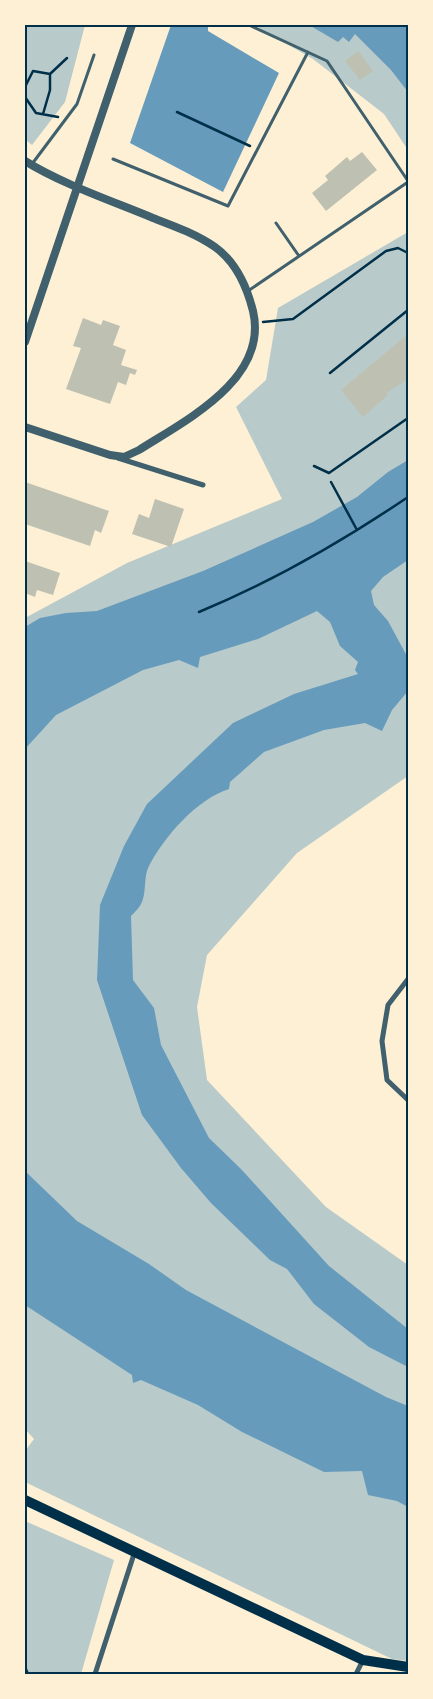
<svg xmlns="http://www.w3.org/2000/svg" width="433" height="1699" font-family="'Sofia Sans Condensed',sans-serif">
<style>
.green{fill:#b9caca}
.water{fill:#669bbc}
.building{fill:#bec0b2}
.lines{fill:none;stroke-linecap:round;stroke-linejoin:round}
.path{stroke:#003049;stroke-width:2.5}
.service{stroke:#3f606c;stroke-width:3}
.minor{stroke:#3f606c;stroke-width:5}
.tertiary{stroke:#3f606c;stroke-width:8}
.primary{stroke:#003049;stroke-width:10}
.neatline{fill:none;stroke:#003049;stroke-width:2}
</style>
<rect width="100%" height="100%" fill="#fdf0d5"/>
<path class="green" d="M 25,25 L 85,25 L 65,102 L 32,145 L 25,139 Z
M 254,25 L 408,25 L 408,150 L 384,114 L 313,59 Z
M 408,232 L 408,776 L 297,853 L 207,955 L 197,1007 L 207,1080 L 326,1207 L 408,1265 L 408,1661 L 392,1659 L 25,1482 L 25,1451 L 34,1439 L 25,1429 L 25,618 L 127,563 L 282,499 L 236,407 L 266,380 L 278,308 Z
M 25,1521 L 114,1560 L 81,1674 L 25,1674 Z"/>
<path class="water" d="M 171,25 L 208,25 L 208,31 L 279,73 L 223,192 L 130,143 Z
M 309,25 L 408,25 L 408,92 L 391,70 L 355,34 L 349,42 L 343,37 L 338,42 Z
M 408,460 L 408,560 L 383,577 L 371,591 L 374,605 L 388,621 L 408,658 L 408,691 L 392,710 L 382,731 L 365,723 L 324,730 L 264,752 L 230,782 L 229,789 C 197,799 164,837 149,866 C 143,877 147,893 141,904 C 139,908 135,912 131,916 L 133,980 L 154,1008 L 161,1045 L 209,1138 L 241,1169 L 329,1266 L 408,1329 L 408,1367 L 369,1347 L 314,1304 L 287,1269 L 270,1260 L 211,1203 L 181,1168 L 142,1115 L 97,980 L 100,905 L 124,846 L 147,804 L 233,723 L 294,694 L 358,674 L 355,670 L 358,662 L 340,646 L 330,622 L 317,611 L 258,639 L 200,657 L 198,668 L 179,660 L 143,670 L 56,715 L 25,749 L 25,627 L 40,618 L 66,613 L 97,611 L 203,571 L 313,522 L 357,497 L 388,472 Z
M 25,1171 L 77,1221 L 149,1264 L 186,1290 L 386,1397 L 408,1406 L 408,1507 L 397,1501 L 368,1495 L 362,1471 L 324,1472 L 242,1432 L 198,1405 L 141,1380 L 133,1383 L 132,1375 L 25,1305 Z"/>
<path class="building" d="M 358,51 L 373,71 L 360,80 L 345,61 Z
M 362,152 L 377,170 L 326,211 L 312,193 L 328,180 L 325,176 L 347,157 L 350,161 Z
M 83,318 L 101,325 L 103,320 L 120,326 L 113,345 L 126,350 L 121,365 L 137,370 L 135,375 L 130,373 L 126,385 L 118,382 L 110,404 L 66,389 L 81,348 L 73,346 Z
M 408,334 L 408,379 L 386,393 L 388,395 L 363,417 L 341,390 Z
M 25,482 L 109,511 L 101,533 L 95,530 L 90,546 L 25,524 Z
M 155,499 L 184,509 L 171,547 L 132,534 L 139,514 L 149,518 Z
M 25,561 L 60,573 L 53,595 L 37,590 L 35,597 L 25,593 Z"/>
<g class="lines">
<path class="path" d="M 25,87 L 33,71 L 50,74 L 67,58
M 25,97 L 36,113 L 58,117
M 177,112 L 250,146
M 43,114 L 50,90 L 50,74
M 263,322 L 293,319 L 386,251 L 398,248 L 408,253
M 330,373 L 408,310
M 314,466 L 329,473 L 408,418
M 331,482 L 357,530
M 199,612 C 274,581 340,543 408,497
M 25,1667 L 28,1674"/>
<path class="service" d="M 249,25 L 327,61 L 408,181
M 113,159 L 228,206 L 308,52
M 32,164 L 77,104 L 94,55
M 276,223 L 299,256
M 248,291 L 408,182"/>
<path class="minor" d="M 118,458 L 203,485
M 408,979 L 388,1005 L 382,1041 L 387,1080 L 408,1100
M 95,1674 L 135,1551
M 356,1674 L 363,1660"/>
<path class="tertiary" d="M 25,161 C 62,184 112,201 153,218 C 174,226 196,234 215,247 C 236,262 247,287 253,311 C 269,379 186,420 139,450 L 124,457 L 110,455 L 25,427
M 25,342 L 132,25"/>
<path class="primary" d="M 25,1500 L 363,1660 L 408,1667"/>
</g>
<rect width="433" height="1699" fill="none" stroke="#fdf0d5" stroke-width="52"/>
<rect x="26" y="26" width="381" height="1647" class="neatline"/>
</svg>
